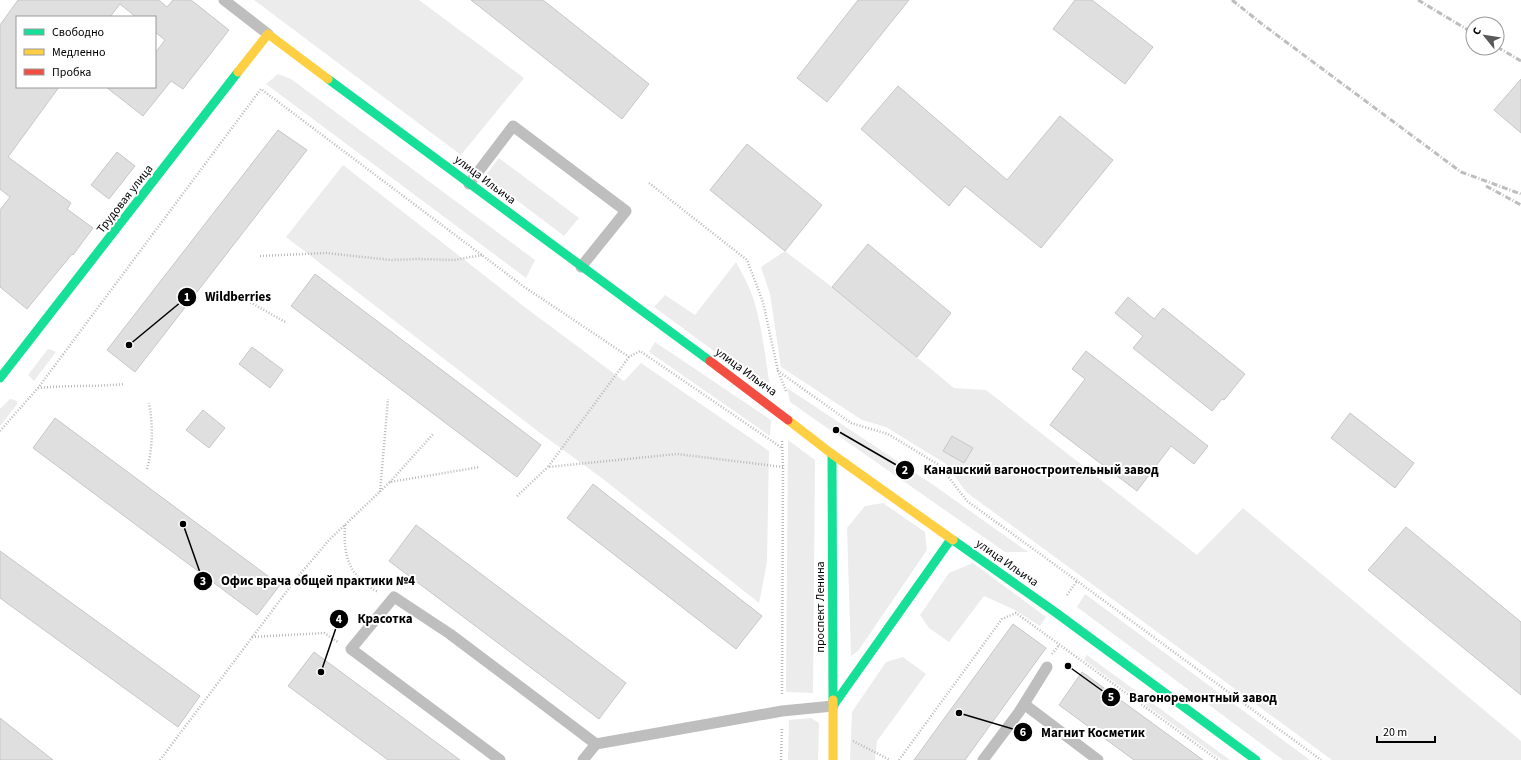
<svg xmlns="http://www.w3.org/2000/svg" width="1521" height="760" font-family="'Source Sans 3',sans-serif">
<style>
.green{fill:#ececec}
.building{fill:#dfdfdf;stroke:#c7c7c7}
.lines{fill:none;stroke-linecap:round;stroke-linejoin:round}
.path{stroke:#b9b9b9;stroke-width:2.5;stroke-dasharray:1 2;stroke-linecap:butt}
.lane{stroke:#bebebe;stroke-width:11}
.fast{stroke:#16e098;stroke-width:9}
.slow{stroke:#ffcf43;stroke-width:9}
.jam{stroke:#f24e42;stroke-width:9}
.rail{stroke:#bebebe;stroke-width:3;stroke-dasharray:6 2 1 2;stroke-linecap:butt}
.labels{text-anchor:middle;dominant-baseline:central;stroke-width:4;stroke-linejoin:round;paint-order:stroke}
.street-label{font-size:12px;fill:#000;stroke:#fff}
.leader{fill:none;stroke:#000;stroke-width:1.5}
.callout-dot{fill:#000;stroke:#fff;stroke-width:1.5}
.mark-label{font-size:12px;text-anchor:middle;font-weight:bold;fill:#fff}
.callout-label{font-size:13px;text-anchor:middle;font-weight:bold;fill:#000;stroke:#fff;stroke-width:4;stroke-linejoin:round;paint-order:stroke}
</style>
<rect width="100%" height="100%" fill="#fff"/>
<path class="green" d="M 254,0 L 419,0 L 524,78 L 461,155 Z
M 278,74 L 291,79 L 535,260 L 526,278 L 266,84 Z
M 499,158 L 579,218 L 564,236 L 485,176 Z
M 343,165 L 526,308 L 624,381 L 641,363 L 769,451 L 767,562 L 759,603 L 603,479 L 540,433 L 286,237 Z
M 785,251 L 832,287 L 954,388 L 986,390 L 1197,555 L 1243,508 L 1521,741 L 1521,760 L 1332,760 L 966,492 L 946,464 L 886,427 L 862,420 L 781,367 L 770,294 L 761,267 Z
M 736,262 C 743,275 750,287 754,301 C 763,331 766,363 771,393 L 654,307 L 665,295 L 695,315 Z
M 655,342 L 771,420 L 770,436 L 649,352 Z
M 48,349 L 52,350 L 56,352 L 34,381 L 28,375 Z
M 787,388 L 932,484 L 1028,552 L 1005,552 L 790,402 Z
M 10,399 L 15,400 L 18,403 L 0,426 L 0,409 Z
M 788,440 L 815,460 L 813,693 L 786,692 Z
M 883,503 L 925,532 L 927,550 L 858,651 L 851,656 L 847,528 L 865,506 Z
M 973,563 L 1046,617 L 1040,626 L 1015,610 L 984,596 L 949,642 L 929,628 L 920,615 L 949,573 Z
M 1085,594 L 1310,760 L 1283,760 L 1077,607 Z
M 1087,655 L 1230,760 L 1222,760 L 1084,660 Z
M 903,657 L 926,674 L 877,741 L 875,760 L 850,760 L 852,712 L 886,662 Z
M 811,718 L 819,723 L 818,760 L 788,760 L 789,720 Z"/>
<path class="building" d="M 18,0 L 159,0 L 167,7 L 173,0 L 191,0 L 229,30 L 183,89 L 171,81 L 143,116 L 106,87 L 155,87 L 155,53 L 165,40 L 155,32 L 155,17 L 136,17 L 120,4 L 110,17 L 17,17 L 17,87 L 59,87 L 8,157 L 71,203 L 67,209 L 93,228 L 73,255 L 72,254 L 27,309 L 0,287 L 0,210 L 10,197 L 0,189 L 0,25 Z
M 471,0 L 543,0 L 649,84 L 622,119 Z
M 858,0 L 909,0 L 827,102 L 797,78 Z
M 1075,0 L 1092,0 L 1153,47 L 1125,84 L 1053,29 Z
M 1521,79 L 1521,133 L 1494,110 Z
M 898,86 L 1007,180 L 1060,116 L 1113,160 L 1041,248 L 965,186 L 949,206 L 861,129 Z
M 278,130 L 307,150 L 135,372 L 107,350 Z
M 747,144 L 822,205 L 785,251 L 710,190 Z
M 117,152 L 135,166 L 109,199 L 91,185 Z
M 868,244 L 951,313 L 917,357 L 832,287 Z
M 315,274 L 541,445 L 517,477 L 291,306 Z
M 1128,297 L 1154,319 L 1163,308 L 1245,374 L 1224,400 L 1222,399 L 1212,411 L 1133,348 L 1143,336 L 1115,313 Z
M 252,347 L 283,370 L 270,388 L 239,364 Z
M 1086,351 L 1208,446 L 1194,464 L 1171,446 L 1137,491 L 1050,425 L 1085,379 L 1072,369 Z
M 203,410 L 225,428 L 209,448 L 186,430 Z
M 1350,413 L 1414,463 L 1395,488 L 1331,438 Z
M 55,418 L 280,585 L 257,615 L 33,448 Z
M 952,436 L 973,448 L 964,463 L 943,451 Z
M 593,484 L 762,616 L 736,649 L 567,518 Z
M 416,525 L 626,683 L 599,719 L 389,561 Z
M 1406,527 L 1521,622 L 1521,695 L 1368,570 Z
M 0,551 L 200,696 L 178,727 L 0,598 Z
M 1013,624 L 1046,648 L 965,760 L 914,760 Z
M 314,652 L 460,760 L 388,760 L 288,686 Z
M 1082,672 L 1203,760 L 1134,760 L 1059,705 Z
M 0,718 L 53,760 L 0,760 Z"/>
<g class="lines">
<path class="path" d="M 649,183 L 747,260 L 763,302 L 778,371
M 260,256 L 326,253 L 391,260 L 418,259 L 454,260 L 482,255
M 232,292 L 287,323
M 629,357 L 548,467 L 677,454 L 783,467
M 38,388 C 67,385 95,387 124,384
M 786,391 L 778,371 L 851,423 L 888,434 L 939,465 L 967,501 L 1043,556 L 1321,760
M 0,431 L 38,388 L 261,89 L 523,286 L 629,357 L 640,351 L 782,448
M 782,441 L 783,467 L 782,696
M 147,469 C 153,447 153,425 149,403
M 390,482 L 434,433
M 380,492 L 388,399
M 517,496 L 548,467
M 345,525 C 343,557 349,576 378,592
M 1067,595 L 1077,581
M 252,637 L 324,633 L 338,642
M 1052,654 L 1059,645
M 853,741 L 890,760
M 160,760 L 296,579 L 329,540 L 390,482 L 480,467
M 781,760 L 782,727
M 899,760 L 1002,619 L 1016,613 L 1218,760"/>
<path class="lane" d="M 224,0 L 268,34
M 469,184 L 513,126 L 626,211 L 581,267
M 1024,704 L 1098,760
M 500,760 L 351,649 L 394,597 L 450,634 L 596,744
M 583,760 L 596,744 L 782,711 L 833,706
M 983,760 L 1019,712 L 1047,667"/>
<path class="fast" d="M 328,79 L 710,361
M 0,378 L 238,72
M 832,454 L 833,700
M 953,540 L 1055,612 L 1256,760
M 833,706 L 951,539"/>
<path class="slow" d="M 238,72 L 268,34 L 328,79
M 788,420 L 832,454 L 953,540
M 833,700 L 833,760"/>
<path class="jam" d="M 710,361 L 788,420"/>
<path class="rail" d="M 1232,0 L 1262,24 L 1461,172 L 1521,194
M 1418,0 L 1473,33
M 1497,47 L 1521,61
M 1486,186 L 1521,205"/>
</g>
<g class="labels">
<g class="street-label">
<text transform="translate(485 180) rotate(37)">улица Ильича</text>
<text transform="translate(125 199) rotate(-52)">Трудовая улица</text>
<text transform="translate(746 372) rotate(36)">улица Ильича</text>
<text transform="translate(1007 563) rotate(35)">улица Ильича</text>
<text transform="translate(820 607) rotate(-90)">проспект Ленина</text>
</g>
</g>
<path class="leader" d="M129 345L187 297M836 430L905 470M183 524L203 581M321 672L339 619M1068 666L1111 697M959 713L1023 732"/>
<g class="callout-dot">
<circle cx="129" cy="345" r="4"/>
<circle cx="836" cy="430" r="4"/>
<circle cx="183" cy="524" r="4"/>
<circle cx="321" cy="672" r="4"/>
<circle cx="1068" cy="666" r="4"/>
<circle cx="959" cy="713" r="4"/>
<circle cx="187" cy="297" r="10"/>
<circle cx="905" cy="470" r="10"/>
<circle cx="203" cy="581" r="10"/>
<circle cx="339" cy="619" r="10"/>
<circle cx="1111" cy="697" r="10"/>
<circle cx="1023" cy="732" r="10"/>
</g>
<g class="mark-label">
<text x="187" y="301">1</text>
<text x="905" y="474">2</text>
<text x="203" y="585">3</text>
<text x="339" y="623">4</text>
<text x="1111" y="701">5</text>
<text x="1023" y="736">6</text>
</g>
<g class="callout-label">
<text x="238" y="301">Wildberries</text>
<text x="1041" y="474">Канашский вагоностроительный завод</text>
<text x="318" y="585">Офис врача общей практики №4</text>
<text x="385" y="623">Красотка</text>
<text x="1203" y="702">Вагоноремонтный завод</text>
<text x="1093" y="737">Магнит Косметик</text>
</g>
<rect x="16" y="16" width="140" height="72" fill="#ffffff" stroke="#999999"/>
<rect x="24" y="29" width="20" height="6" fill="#16e098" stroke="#999999"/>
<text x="52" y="36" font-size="12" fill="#000000">Свободно</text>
<rect x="24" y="49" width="20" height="6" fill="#ffcf43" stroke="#999999"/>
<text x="52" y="56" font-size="12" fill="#000000">Медленно</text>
<rect x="24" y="69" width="20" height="6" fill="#f24e42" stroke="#999999"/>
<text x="52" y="76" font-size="12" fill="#000000">Пробка</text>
<g transform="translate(1485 36) rotate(300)"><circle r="19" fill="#ffffff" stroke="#999999"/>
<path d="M0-3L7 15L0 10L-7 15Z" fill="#595959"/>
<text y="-6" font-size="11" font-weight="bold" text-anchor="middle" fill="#000000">С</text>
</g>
<path d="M1377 736v6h58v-6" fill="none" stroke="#000000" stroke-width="2"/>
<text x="1383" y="736" font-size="12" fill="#000000" stroke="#ffffff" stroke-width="3" paint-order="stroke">20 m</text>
</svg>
